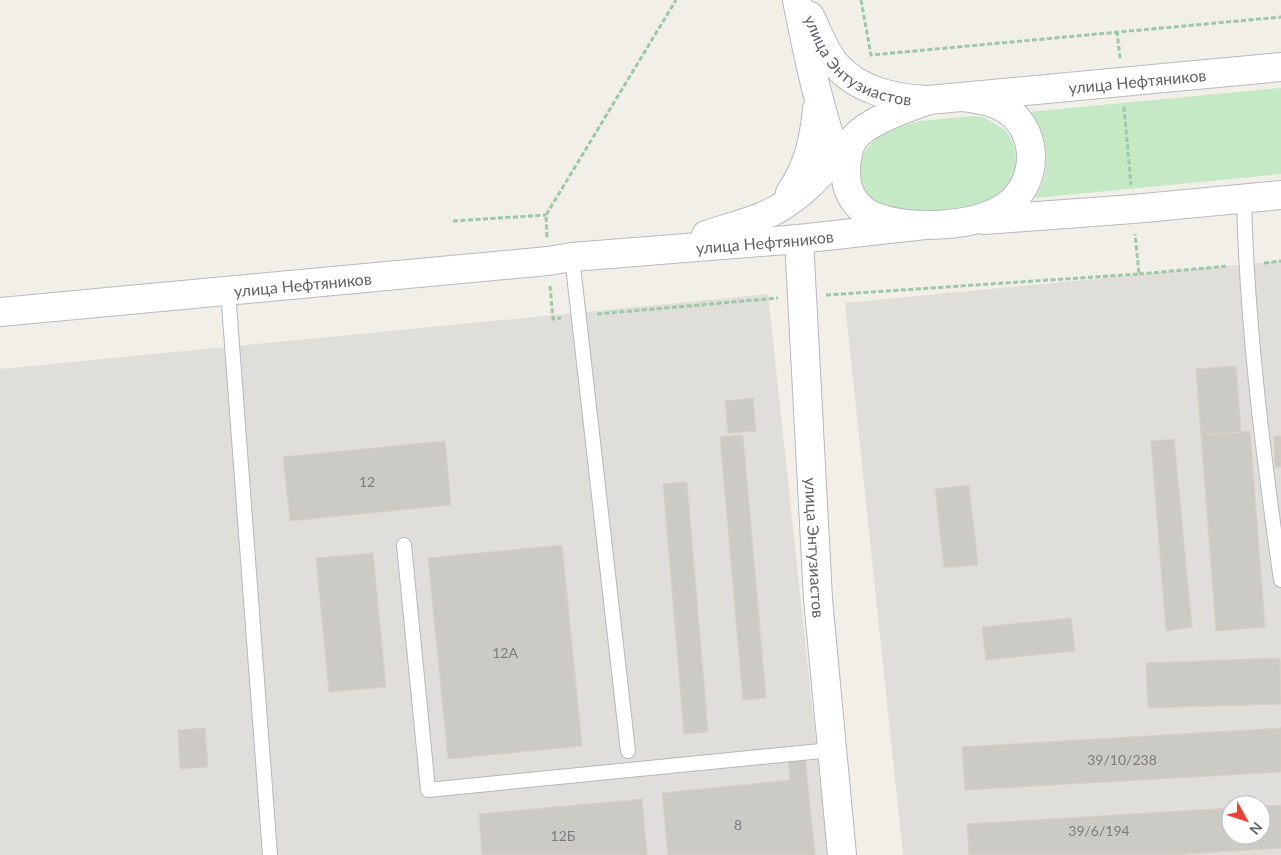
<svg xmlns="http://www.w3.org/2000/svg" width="1281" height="855" font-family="Lato,sans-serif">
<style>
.industrial{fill:#e0deda;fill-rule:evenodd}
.green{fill:#c5e8c5}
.building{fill:#cccac5;stroke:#d6d1c6}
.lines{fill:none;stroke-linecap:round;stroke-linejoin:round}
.lane-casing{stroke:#b5b8bc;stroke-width:16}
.street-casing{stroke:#b5b8bc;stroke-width:30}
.secondary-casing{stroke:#b6babf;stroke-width:30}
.path{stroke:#9cc7a9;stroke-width:3;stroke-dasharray:5 2.5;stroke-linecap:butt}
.lane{stroke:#fff;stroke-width:14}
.street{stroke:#fff;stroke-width:28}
.secondary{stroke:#fff;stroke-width:28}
.labels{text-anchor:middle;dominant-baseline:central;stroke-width:4;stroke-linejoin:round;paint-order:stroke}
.number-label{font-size:14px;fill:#7a7d7f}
.street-label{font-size:16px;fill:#5f6368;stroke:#fff}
</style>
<rect width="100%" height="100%" fill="#f1efe8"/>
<path class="industrial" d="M 1281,261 L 1281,855 L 903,855 L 845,303 ZM 1231,805 L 1261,805 L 1261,835 L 1231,835 Z
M 768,294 L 828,855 L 0,855 L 0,369 Z"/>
<path class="green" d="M 1281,88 L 1281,174 L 1035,198 C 1052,169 1050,137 1029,112 Z
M 973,116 L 983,117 L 1004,129 L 1011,138 L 1015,150 L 1016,163 L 1013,178 L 1007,190 L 987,205 L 910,215 L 873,202 L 866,194 L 861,183 L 859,172 L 861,160 L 865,151 L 877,137 L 889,130 L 921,121 Z"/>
<path class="building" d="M 1236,366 L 1241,432 L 1201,435 L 1196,369 Z
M 753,398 L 756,431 L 728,433 L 725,401 Z
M 1250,431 L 1265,627 L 1216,631 L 1201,435 Z
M 743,435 L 766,698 L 743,700 L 720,437 Z
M 1274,436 L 1281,436 L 1281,467 L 1275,468 Z
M 1174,439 L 1192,627 L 1166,631 L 1151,441 Z
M 445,441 L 451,505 L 290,521 L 283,457 Z
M 687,482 L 708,732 L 684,734 L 663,484 Z
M 969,485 L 978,565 L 944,568 L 935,489 Z
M 562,545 L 582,746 L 448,759 L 428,558 Z
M 373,553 L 386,687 L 329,692 L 316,558 Z
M 1071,618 L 1075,651 L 986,660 L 982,627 Z
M 1280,658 L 1281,704 L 1148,708 L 1146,663 Z
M 205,728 L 208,767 L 180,769 L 178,730 Z
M 1281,728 L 1281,772 L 965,790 L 962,747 Z
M 805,757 L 815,855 L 668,855 L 662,793 L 790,780 L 788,759 Z
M 642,799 L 647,855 L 482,855 L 479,814 Z
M 1281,805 L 1281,848 L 1173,855 L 969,855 L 967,824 L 1231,808 L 1231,835 L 1261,835 L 1261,806 Z"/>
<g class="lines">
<defs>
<path id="lane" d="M 1244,199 C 1247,327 1263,454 1281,580
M 572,257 L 628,751
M 228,291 L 270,855
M 404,545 L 428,790 L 831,750"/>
<g id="street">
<path id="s1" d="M 799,239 L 818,599 L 842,855"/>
</g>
<g id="secondary">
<path d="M 797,0 C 809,61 820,114 842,172"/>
<path id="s2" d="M 810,16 C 818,32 825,53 837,66 C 860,91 893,98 925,100"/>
<path id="s3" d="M 963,97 C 976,99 989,100 1000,106 C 1040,125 1041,183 1005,207 C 973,228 908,230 873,216 C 860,210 851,199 847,185 C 846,179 846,172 846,166 C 847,158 848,148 853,140 C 864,122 909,107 929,100 L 1281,67"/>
<path d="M 790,193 C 808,167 814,140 817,109"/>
<path d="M 984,220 L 1133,209 L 1281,195"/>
<path d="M 706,235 C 724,229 743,224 761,217 C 799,202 826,168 853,139"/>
<path id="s4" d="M 0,312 L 548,261 L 572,257 L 799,239 L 925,225"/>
</g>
</defs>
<use href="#lane" class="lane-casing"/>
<use href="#street" class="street-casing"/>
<use href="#secondary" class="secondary-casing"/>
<path class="path" d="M 861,0 L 871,55 L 1281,17
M 1117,31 L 1120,58
M 1124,107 L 1131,185
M 453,221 L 546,215
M 547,237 L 546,215 L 676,0
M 1264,263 L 1281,261
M 1139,274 L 1228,266
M 550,286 L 553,319 L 561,318
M 826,295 L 1139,274 L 1135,234
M 597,314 L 778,298"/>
<use href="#lane" class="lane"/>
<use href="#street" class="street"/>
<use href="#secondary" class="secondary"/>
</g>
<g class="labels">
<g class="number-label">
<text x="367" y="481">12</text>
<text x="505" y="652">12А</text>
<text x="1122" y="759">39/10/238</text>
<text x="738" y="824">8</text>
<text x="1099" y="830">39/6/194</text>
<text x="563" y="835">12Б</text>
</g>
<g class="street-label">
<text stroke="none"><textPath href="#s2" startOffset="70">улица Энтузиастов</textPath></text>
<text stroke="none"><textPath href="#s3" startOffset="680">улица Нефтяников</textPath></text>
<text stroke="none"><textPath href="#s4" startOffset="768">улица Нефтяников</textPath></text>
<text stroke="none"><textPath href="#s4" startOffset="304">улица Нефтяников</textPath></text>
<text stroke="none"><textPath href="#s1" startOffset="309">улица Энтузиастов</textPath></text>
</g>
</g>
<g transform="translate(1246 820) rotate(130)"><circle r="24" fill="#ffffff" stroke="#bfc1c3"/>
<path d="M0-4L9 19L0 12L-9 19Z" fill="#ea4335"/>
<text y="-8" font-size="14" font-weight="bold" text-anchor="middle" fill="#5f6368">N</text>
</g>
</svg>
